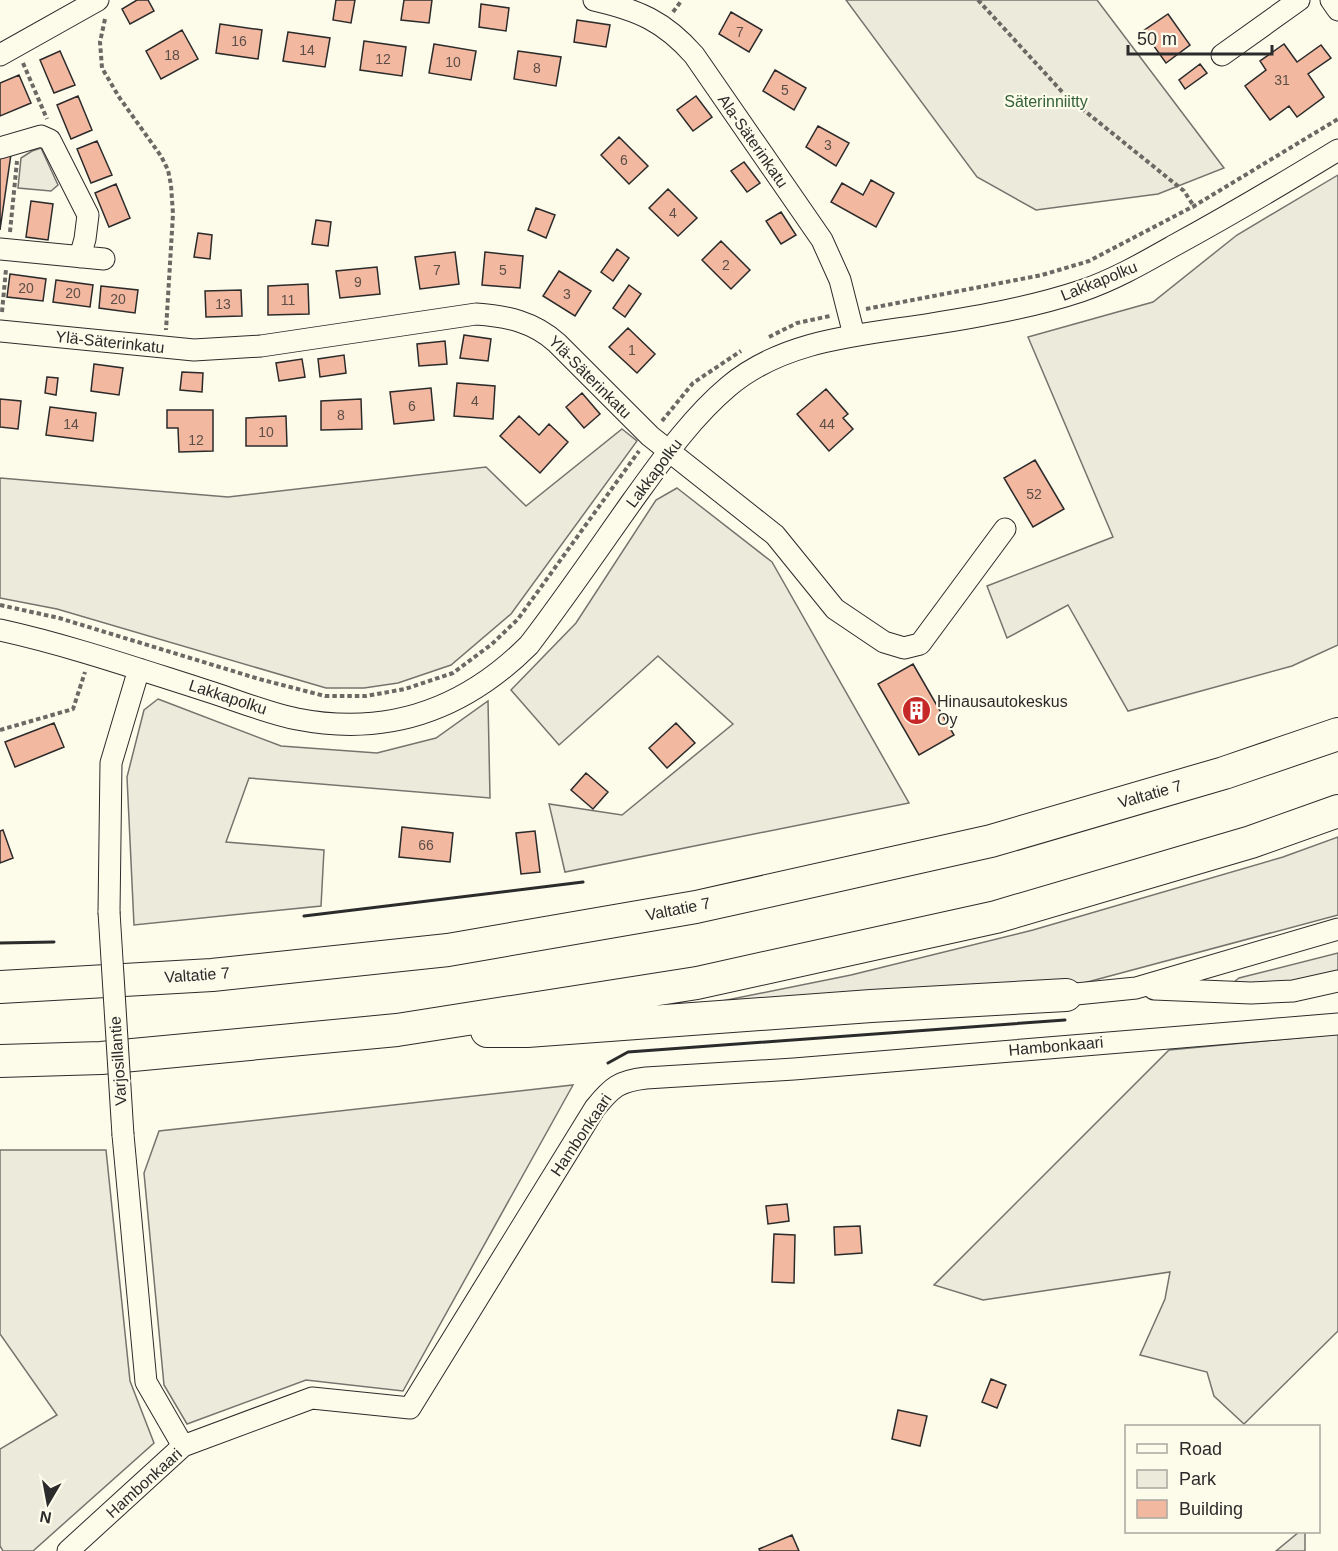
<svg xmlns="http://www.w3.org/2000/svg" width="1338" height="1551" font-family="Arial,sans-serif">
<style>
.green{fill:#ecebdb;stroke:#74746e;stroke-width:1.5}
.building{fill:#f2b8a0;stroke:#2b2b2b;stroke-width:1.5}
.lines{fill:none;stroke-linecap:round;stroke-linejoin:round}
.minor-casing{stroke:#2b2b2b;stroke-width:23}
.highway-casing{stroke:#2b2b2b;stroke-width:34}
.path{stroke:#6a6964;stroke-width:4;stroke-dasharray:4.5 3;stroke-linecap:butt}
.minor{stroke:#fdfbea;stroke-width:21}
.highway{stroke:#fdfbea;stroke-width:32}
.minor-bridge-casing{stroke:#2b2b2b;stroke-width:23;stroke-linecap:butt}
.minor-bridge{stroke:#fdfbea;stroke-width:21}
.wall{stroke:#2b2b2b;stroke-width:3}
.labels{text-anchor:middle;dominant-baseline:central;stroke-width:4.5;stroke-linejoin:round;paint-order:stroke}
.number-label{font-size:14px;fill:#5d4e48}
.park-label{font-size:16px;fill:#34623c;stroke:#fdfbea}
.street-label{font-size:16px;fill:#2b2b2b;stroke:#fdfbea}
.poi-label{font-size:16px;fill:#2b2b2b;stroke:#fdfbea;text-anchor:start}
</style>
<rect width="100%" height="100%" fill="#fdfbea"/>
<path class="green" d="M 846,0 L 1097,0 L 1224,168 L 1158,194 L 1036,210 L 977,177 Z
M 41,148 L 58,185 L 51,191 L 18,188 L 21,158 L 32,151 Z
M 1338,175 L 1338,645 L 1292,666 L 1128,711 L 1068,605 L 1007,638 L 987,586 L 1113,537 L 1028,337 L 1153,302 L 1237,235 Z
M 622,429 L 637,441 L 511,614 L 451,665 L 398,683 L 364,688 L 326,688 L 57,609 L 0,598 L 0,478 L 228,497 L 486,467 L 526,506 Z
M 677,488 L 772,562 L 909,803 L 565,872 L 549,804 L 622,815 L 733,724 L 658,656 L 559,745 L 511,690 L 576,623 L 656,500 Z
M 158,699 L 281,746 L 377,753 L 436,738 L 488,701 L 490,798 L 249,778 L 226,842 L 324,850 L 321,906 L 134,925 L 127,777 L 144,710 Z
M 1338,837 L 1338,915 L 1065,988 L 717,1002 L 851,975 L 1033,930 L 1283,857 Z
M 1338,953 L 1338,974 L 1334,978 L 1234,986 L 1234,982 L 1239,978 Z
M 1338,1034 L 1338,1331 L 1244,1424 L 1214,1396 L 1207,1372 L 1140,1355 L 1165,1299 L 1170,1272 L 983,1300 L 934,1285 L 1169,1050 Z
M 573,1085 L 403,1391 L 306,1380 L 187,1424 L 164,1385 L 144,1173 L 159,1131 Z
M 0,1150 L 106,1150 L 130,1381 L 154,1443 L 33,1551 L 3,1551 L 0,1546 L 0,1449 L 57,1415 L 0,1334 Z
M 1299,1532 L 1305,1532 L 1305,1551 L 1276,1551 Z"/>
<path class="building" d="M 137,0 L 148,0 L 154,11 L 130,24 L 122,9 Z
M 336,0 L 355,0 L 351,23 L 333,20 Z
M 404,0 L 432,0 L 429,23 L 401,20 Z
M 481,4 L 509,8 L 506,31 L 479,27 Z
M 731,12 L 762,30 L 749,52 L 719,34 Z
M 1168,14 L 1190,45 L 1166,63 L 1143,31 Z
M 577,20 L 610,25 L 606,47 L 574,42 Z
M 220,24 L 262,30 L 258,59 L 216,53 Z
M 182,30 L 198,59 L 161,79 L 146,51 Z
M 288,32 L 330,38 L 325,67 L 283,61 Z
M 364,41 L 406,47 L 402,76 L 360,70 Z
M 434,44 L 476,51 L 471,80 L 429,73 Z
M 1284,44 L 1297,62 L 1321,45 L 1331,58 L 1308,74 L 1324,97 L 1297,117 L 1289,106 L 1270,120 L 1245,86 L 1266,70 L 1260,61 Z
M 60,51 L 75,85 L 54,93 L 40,60 Z
M 518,51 L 561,57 L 556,86 L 514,79 Z
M 1200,64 L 1207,73 L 1185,89 L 1179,80 Z
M 775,70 L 806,88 L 794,110 L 763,91 Z
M 19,75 L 31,103 L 0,116 L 0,83 Z
M 78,96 L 92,130 L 71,139 L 57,105 Z
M 696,96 L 712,117 L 693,131 L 677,110 Z
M 818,126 L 849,143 L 836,166 L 806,147 Z
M 619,137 L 648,166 L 629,184 L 601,155 Z
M 97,141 L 112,175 L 91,183 L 77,149 Z
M 0,152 L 11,154 L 0,230 Z
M 744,162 L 760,183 L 747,192 L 731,171 Z
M 871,180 L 894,193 L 876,227 L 831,202 L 842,183 L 863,195 Z
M 116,184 L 130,218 L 109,227 L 95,193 Z
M 668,189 L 697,218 L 678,236 L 649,208 Z
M 31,201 L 53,204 L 48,240 L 26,237 Z
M 536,208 L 555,215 L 546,238 L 528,230 Z
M 781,212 L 796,235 L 781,244 L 766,221 Z
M 316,220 L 331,222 L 328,246 L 312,244 Z
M 198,233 L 212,235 L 210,259 L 194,257 Z
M 721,241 L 750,270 L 731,289 L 702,260 Z
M 617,249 L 629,258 L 613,281 L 601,272 Z
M 455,252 L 459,284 L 420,289 L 415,257 Z
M 485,252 L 523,256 L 520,288 L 482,285 Z
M 377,267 L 380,294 L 340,298 L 336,271 Z
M 559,271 L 591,291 L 575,316 L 543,296 Z
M 10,274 L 46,279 L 43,301 L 7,297 Z
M 56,280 L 93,285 L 90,307 L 53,302 Z
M 308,284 L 309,314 L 268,315 L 268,286 Z
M 629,285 L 641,294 L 625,317 L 613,308 Z
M 101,286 L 138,290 L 135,313 L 99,308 Z
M 241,290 L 242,316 L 206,317 L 205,291 Z
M 628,328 L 655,354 L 637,373 L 609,347 Z
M 464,335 L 491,339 L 488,361 L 460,358 Z
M 445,341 L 447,364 L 419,366 L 417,344 Z
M 344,355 L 346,373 L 320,377 L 318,359 Z
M 302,359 L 305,377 L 279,381 L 276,363 Z
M 94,364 L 123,368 L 119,395 L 91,391 Z
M 182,372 L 203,373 L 202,392 L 180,390 Z
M 47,377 L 58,378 L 56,395 L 45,393 Z
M 457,383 L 495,386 L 493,419 L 454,416 Z
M 431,388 L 434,420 L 394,424 L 390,392 Z
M 826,389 L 848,414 L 843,418 L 853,429 L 829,451 L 797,414 Z
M 582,393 L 600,414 L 584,428 L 566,407 Z
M 0,399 L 21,401 L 18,429 L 0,427 Z
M 361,399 L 362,429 L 321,430 L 321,401 Z
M 50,407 L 96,413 L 93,441 L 46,435 Z
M 167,410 L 213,410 L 213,451 L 179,452 L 178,428 L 167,428 Z
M 286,416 L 287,446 L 246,446 L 246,418 Z
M 519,416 L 539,435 L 549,424 L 568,442 L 540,473 L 500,436 Z
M 1035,460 L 1064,509 L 1033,527 L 1004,478 Z
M 913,664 L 954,735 L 919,755 L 878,684 Z
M 54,723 L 64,747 L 15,767 L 5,742 Z
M 676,723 L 695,743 L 667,768 L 649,748 Z
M 586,773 L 608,792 L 593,809 L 571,790 Z
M 402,827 L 453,833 L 450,862 L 399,857 Z
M 3,830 L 13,858 L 0,863 L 0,831 Z
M 535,831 L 540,872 L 521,874 L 516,833 Z
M 787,1204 L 789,1221 L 768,1224 L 766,1206 Z
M 860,1226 L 862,1253 L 835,1255 L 834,1227 Z
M 774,1234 L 795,1235 L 794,1283 L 772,1282 Z
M 991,1379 L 1006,1385 L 997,1408 L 982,1402 Z
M 898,1410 L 927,1416 L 920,1446 L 892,1439 Z
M 792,1535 L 799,1551 L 760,1551 L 759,1549 Z"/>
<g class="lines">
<defs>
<path id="minor" d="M 594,0 C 638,10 664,21 694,55 L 822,240 L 840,280 L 854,335
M 1331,0 L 1338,10
M 0,55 L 98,0
M 1222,55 L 1299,0
M 0,148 L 41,136 L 50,140 L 88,215 L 85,239 L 80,257
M 0,249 L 104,259
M 0,331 L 194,350 L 261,346 L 476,314 C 507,316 534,322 557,343 L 650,436 L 775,535 L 835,609 L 884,642 L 904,648 L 920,644 L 1005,529
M 0,630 C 68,645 135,668 201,689 C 231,698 266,713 297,719 C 388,737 464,710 529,645 C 565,598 599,548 633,500 C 662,460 691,418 729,386 C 785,339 862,335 931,324 C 981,316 1033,307 1081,291 C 1114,280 1145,262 1175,245 C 1230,215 1284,183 1338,150
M 109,912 L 111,763 L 139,669
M 1154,989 L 1251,993 L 1293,991 L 1338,981
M 1066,995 L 1136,988 L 1338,929
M 123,1135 L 146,1382 L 183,1446
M 68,1551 L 183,1446 L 312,1398 L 410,1408 L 595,1108 C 612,1087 619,1081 646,1078 L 794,1069 L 1338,1024"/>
<path id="highway" d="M 0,987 L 212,975 L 448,950 L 696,907 L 991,841 L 1224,773 L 1338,734
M 487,1031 L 527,1031 L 871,1006 L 1066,995
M 0,1061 L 101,1058 L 397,1030 L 697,983 L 996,917 L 1251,842 L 1338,811"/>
</defs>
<use href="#minor" class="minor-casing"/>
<use href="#highway" class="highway-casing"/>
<path class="path" d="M 978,0 L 1065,95 L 1184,191 L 1195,208
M 673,12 L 682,0
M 105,19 L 100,42 L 102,68 L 119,97 L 161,156 L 168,170 L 171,185 L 173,214 L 166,330
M 23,63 L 47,119
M 10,232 L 17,161
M 866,309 L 1042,275 L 1089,261 L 1194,206 L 1338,119
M 2,312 L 6,269
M 769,337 L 797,323 L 830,316
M 662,421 L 693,383 L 741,351
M 0,605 L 59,618 L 259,679 L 325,696 L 366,696 L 405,689 L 453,673 L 492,644 L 518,619 L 639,451
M 0,730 L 73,709 L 85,672"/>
<use href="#minor" class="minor"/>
<use href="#highway" class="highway"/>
<defs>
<path id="minor-bridge" d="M 109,912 L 123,1135"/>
</defs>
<use href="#minor-bridge" class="minor-bridge-casing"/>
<use href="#minor-bridge" class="minor-bridge"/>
<path class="wall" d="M 304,916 L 583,882
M 0,943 L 54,942
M 608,1063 L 628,1052 L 1065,1020"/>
</g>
<defs>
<symbol id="building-disc" viewBox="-11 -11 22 22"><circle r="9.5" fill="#c62828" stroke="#fdfbea"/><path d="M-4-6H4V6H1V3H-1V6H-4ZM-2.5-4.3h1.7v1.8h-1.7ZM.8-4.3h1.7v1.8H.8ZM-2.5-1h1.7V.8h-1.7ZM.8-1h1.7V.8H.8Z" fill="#fff"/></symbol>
</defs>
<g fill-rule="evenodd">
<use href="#building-disc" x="900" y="694" width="33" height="33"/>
</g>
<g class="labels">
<g class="number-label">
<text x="740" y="32">7</text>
<text x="239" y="41">16</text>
<text x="307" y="50">14</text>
<text x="172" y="55">18</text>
<text x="383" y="59">12</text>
<text x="453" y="62">10</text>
<text x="537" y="68">8</text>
<text x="1282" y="80">31</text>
<text x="785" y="90">5</text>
<text x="828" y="145">3</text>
<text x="624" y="160">6</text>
<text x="673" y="213">4</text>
<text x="726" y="265">2</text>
<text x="437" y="270">7</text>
<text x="503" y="270">5</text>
<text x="358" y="282">9</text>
<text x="26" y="288">20</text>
<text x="73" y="293">20</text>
<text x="567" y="294">3</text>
<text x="118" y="299">20</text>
<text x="288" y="300">11</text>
<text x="223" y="304">13</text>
<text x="632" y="350">1</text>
<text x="475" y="401">4</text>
<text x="412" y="406">6</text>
<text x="341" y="415">8</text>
<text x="71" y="424">14</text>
<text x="827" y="424">44</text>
<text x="266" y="432">10</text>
<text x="196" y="440">12</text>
<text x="1034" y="494">52</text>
<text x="426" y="845">66</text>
</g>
<g class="park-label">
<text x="1046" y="101">Säterinniitty</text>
</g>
<g class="street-label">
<text transform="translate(753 141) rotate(55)">Ala-Säterinkatu</text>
<text transform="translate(1099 281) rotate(-22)">Lakkapolku</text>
<text transform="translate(110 342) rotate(6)">Ylä-Säterinkatu</text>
<text transform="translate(590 377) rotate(45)">Ylä-Säterinkatu</text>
<text transform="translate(654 473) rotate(-53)">Lakkapolku</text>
<text transform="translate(228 697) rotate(18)">Lakkapolku</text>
<text transform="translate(1150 794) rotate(-16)">Valtatie 7</text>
<text transform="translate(678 909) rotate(-11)">Valtatie 7</text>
<text transform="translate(197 975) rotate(-4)">Valtatie 7</text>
<text transform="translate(1056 1046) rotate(-5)">Hambonkaari</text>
<text transform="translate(118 1061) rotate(-94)">Varjosillantie</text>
<text transform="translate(581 1135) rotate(-56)">Hambonkaari</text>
<text transform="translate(144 1483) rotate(-42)">Hambonkaari</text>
</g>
<g class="poi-label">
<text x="937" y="701">Hinausautokeskus<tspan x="937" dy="18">Oy</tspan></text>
</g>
</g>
<rect x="1125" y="1425" width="195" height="108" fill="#fdfbea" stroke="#a9a89e" stroke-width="1.5"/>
<rect x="1137" y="1444" width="30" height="9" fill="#fdfbea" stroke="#a9a89e" stroke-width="1.5"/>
<text x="1179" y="1455" font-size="18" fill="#2b2b2b">Road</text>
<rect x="1137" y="1470" width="30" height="18" fill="#ecebdb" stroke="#a9a89e" stroke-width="1.5"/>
<text x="1179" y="1485" font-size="18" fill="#2b2b2b">Park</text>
<rect x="1137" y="1500" width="30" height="18" fill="#f2b8a0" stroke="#a9a89e" stroke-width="1.5"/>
<text x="1179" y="1515" font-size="18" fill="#2b2b2b">Building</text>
<g transform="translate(48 1503) rotate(190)" stroke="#fdfbea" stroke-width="4.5" paint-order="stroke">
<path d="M0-4.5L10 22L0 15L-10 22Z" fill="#2b2b2b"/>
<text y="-9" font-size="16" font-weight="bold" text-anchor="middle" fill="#2b2b2b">N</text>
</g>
<path d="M1128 45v9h144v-9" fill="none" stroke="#2b2b2b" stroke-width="3"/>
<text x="1137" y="45" font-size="18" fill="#2b2b2b" stroke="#fdfbea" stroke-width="4.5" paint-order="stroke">50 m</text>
</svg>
